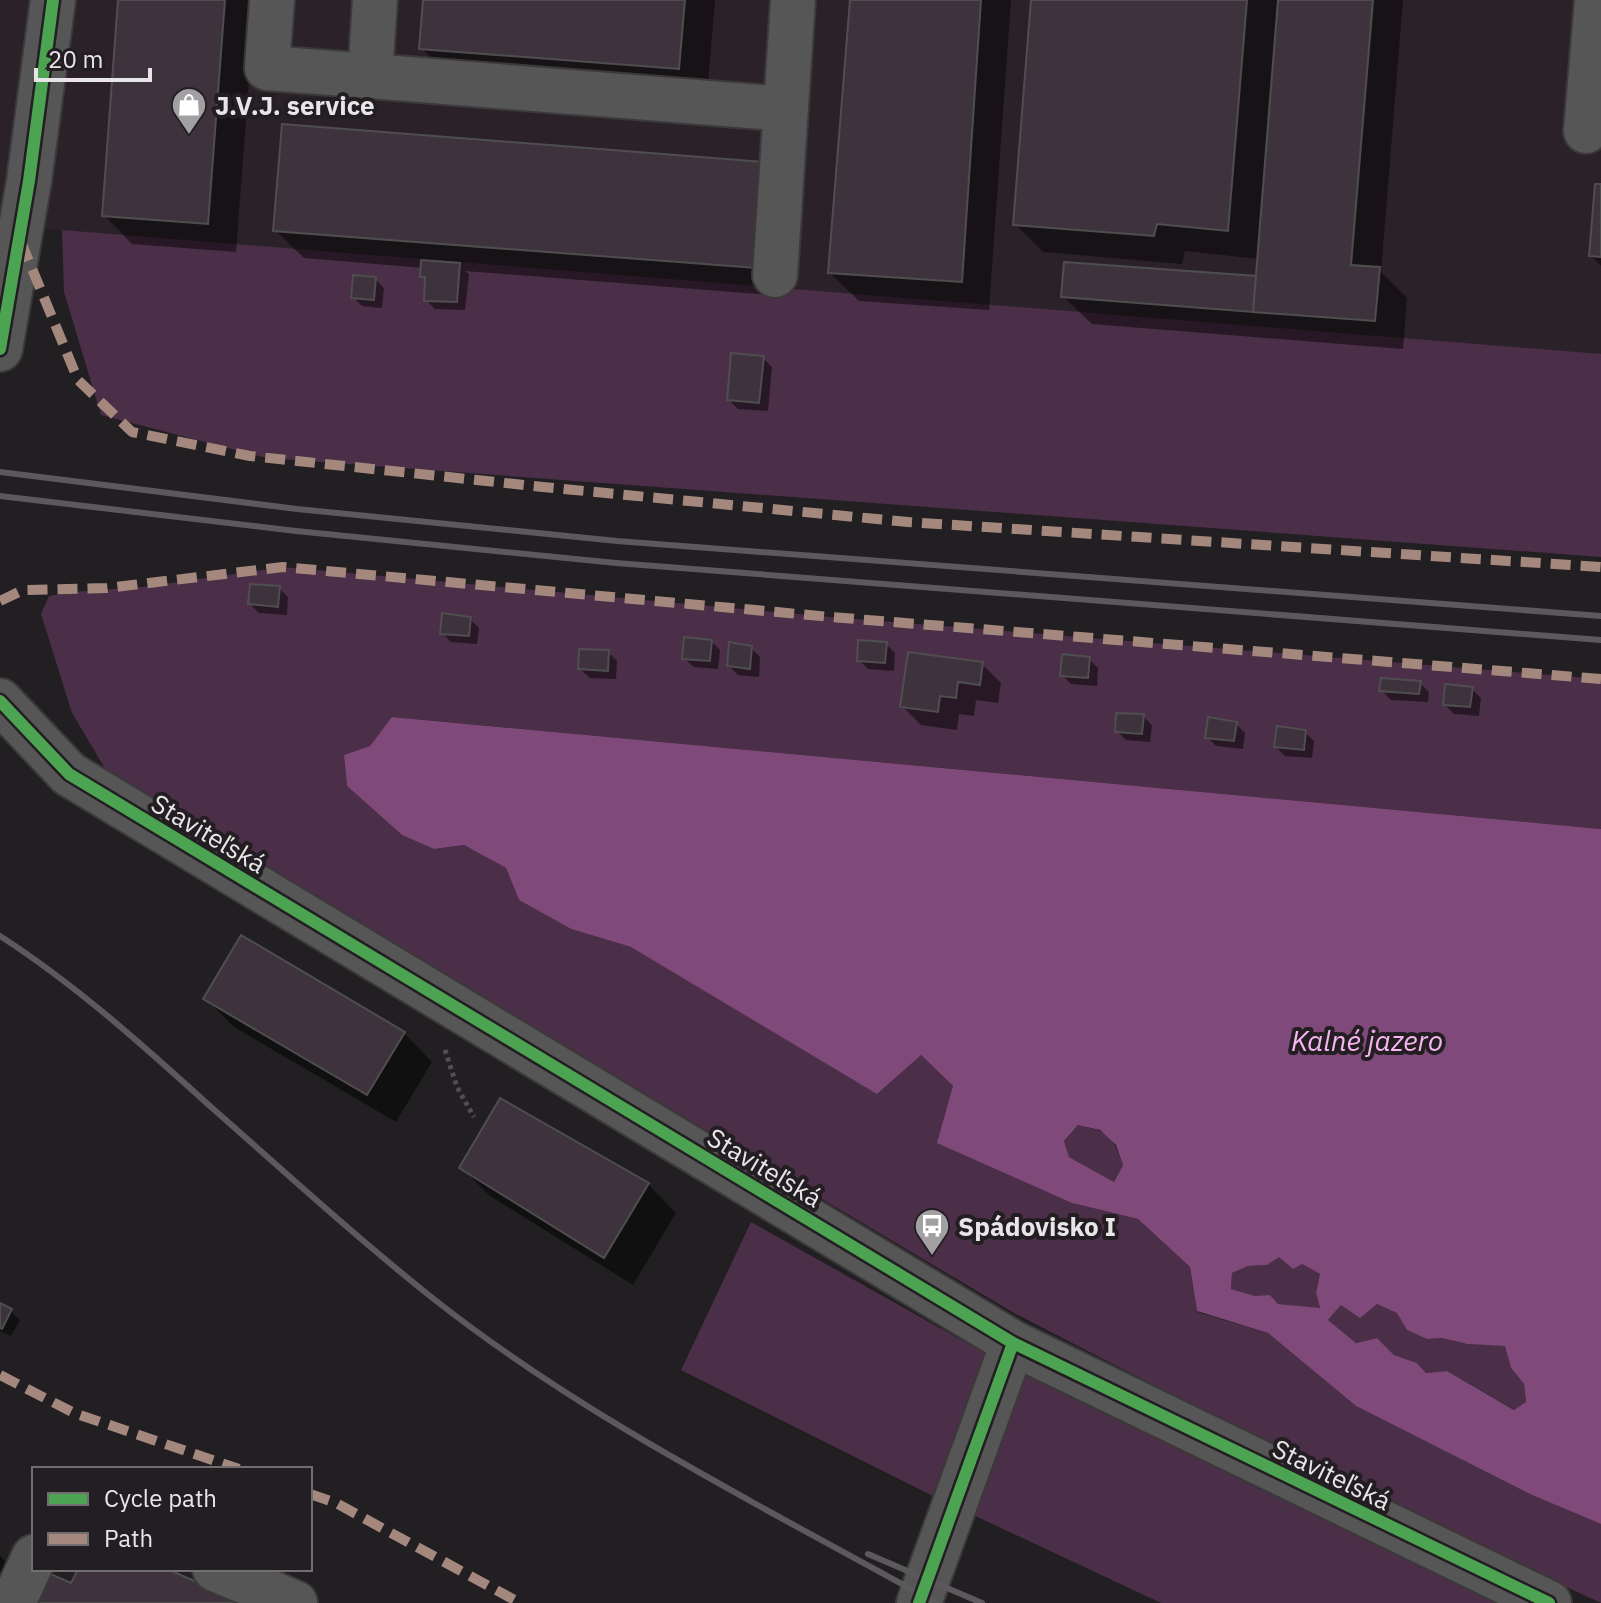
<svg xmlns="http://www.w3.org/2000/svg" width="1601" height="1603" font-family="'IBM Plex Sans',sans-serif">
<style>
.built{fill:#2b2229}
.green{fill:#4b2e47}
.water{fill:#7f4a79;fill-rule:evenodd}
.shadow{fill:#0007}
.building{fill:#3e333d;stroke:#4f4e4f;stroke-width:2}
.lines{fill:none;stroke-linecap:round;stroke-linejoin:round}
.minor-casing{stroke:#3b393a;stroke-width:48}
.path{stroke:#514f51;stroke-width:5;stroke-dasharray:4 4;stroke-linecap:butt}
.minor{stroke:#575657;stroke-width:44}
.rail{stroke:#5b595b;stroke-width:6}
.quiet{stroke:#a5887d;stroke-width:10;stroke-dasharray:20 10;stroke-linecap:butt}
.cycleway-casing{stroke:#221e22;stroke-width:17}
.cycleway{stroke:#4ca352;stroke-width:12}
.labels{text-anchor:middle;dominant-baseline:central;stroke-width:8;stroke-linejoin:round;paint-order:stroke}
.poi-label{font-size:26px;font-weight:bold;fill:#e8e5e8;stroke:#221e22;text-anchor:start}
.street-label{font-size:26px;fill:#e8e5e8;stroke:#221e22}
.water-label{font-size:28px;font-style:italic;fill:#f7b4ee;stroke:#221e22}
</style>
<rect width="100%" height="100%" fill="#211f21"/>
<path class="built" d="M 0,0 L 1601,0 L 1601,361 L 1394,345 L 0,225 Z"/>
<path class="green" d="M 62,230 L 1601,354 L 1601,557 L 267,458 L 101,415 L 64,292 Z
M 283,567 L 831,617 L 1601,679 L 1601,829 L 393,717 L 370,746 L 344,756 L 347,786 L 402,835 L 434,849 L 464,845 L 506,868 L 519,900 L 571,929 L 631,947 L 921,1055 L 1072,1203 L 1138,1219 L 1190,1267 L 1197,1312 L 1268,1333 L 1356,1406 L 1532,1495 L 1601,1524 L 1601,1603 L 1357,1490 L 1014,1313 L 110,777 L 72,713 L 41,614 L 49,596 L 71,592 L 143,587 Z
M 1078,1125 C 1108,1131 1113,1136 1123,1165 L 1114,1182 L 1069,1157 L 1064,1141 Z
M 751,1222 L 988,1355 L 1507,1603 L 1161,1603 L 941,1500 L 681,1370 Z
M 1279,1256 L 1302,1264 L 1320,1274 L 1316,1293 L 1320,1309 L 1278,1304 L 1270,1295 L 1255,1297 L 1231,1289 L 1232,1273 L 1248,1266 L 1267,1265 Z
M 1377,1304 L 1398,1313 L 1407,1330 L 1427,1339 L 1442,1338 L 1467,1344 L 1505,1345 L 1511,1368 L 1524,1384 L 1526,1402 L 1515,1410 L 1447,1371 L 1426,1373 L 1417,1363 L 1394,1355 L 1377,1338 L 1356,1343 L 1328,1320 L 1341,1305 Z"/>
<path class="water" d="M 392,717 L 1601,829 L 1601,1524 L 1532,1495 L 1356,1406 L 1268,1333 L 1197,1311 L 1190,1267 L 1138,1219 L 1072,1203 L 937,1143 L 953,1086 L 921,1055 L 877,1094 L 631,947 L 571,929 L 519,900 L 506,868 L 464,845 L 434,849 L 402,835 L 347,786 L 344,755 L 370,746 ZM 1078,1125 L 1100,1130 L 1116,1145 L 1123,1165 L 1114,1182 L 1069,1157 L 1064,1141 ZM 1279,1257 L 1293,1269 L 1302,1264 L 1320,1274 L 1316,1293 L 1320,1308 L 1278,1304 L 1270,1295 L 1255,1296 L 1231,1289 L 1232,1273 L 1248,1266 L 1267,1265 ZM 1377,1304 L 1397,1313 L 1407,1330 L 1427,1339 L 1442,1338 L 1467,1344 L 1505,1346 L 1511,1368 L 1524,1384 L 1526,1402 L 1514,1410 L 1447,1371 L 1426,1373 L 1417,1363 L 1394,1355 L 1377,1338 L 1356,1343 L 1328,1320 L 1341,1305 L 1360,1318 Z"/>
<path class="shadow" d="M 120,0 L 255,0 L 236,252 L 132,244 L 104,215 Z
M 425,0 L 715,0 L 707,97 L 450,77 L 421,48 Z
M 852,0 L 1011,0 L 989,310 L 859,301 L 830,273 Z
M 1033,0 L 1403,0 L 1381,272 L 1407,298 L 1403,349 L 1092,324 L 1063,296 L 1258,278 L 1259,259 L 1185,251 L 1182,264 L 1043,252 L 1015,224 Z
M 1601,186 L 1601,266 L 1591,256 Z
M 792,192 L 784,296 L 465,271 L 469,274 L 465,310 L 435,309 L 426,300 L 427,281 L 422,276 L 423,268 L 304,258 L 275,230 Z
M 375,279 L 384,288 L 382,308 L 362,306 L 353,297 Z
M 763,358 L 772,367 L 768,411 L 738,409 L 729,400 Z
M 279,588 L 288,597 L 287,615 L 259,613 L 250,604 Z
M 470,619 L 479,628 L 477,644 L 451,642 L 442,633 Z
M 711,641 L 720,650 L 718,669 L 694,667 L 684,658 Z
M 886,644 L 895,653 L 894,671 L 868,669 L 859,660 Z
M 751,648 L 760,657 L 759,677 L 738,675 L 729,666 Z
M 608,652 L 617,661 L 616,679 L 590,678 L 580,669 Z
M 1089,659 L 1098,668 L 1097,686 L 1071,684 L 1062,675 Z
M 982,664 L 1001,683 L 998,703 L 976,700 L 974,716 L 959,714 L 957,730 L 921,725 L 902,706 Z
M 1420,683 L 1429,692 L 1428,702 L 1391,700 L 1382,691 Z
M 1472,689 L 1481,698 L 1479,716 L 1454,714 L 1445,705 Z
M 1143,716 L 1152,725 L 1150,742 L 1126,740 L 1117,731 Z
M 1236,724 L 1245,733 L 1243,749 L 1216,746 L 1207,737 Z
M 1305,732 L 1314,741 L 1312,758 L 1285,756 L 1276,747 Z
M 206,999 L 404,1033 L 432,1062 L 396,1122 L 234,1027 Z
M 462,1168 L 648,1184 L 676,1213 L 633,1285 L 490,1196 Z
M 0,1305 L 11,1311 L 20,1320 L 11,1336 L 0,1331 Z
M 0,1556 L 17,1573 L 0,1603 Z"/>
<path class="building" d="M 118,0 L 225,0 L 208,224 L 102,216 Z
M 423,0 L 685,0 L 679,69 L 419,49 Z
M 850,0 L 981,0 L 962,282 L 828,273 Z
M 1031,0 L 1247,0 L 1228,231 L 1157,224 L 1154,236 L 1013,225 Z
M 1278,0 L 1373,0 L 1351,265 L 1380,267 L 1375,321 L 1253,312 Z
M 282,124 L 765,162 L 756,268 L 273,231 Z
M 1595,184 L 1601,184 L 1601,257 L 1589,256 Z
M 421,260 L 460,263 L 457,302 L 424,301 L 425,277 L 420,277 Z
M 1064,262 L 1256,276 L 1253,312 L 1061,297 Z
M 353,275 L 376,277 L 374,300 L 351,298 Z
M 731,353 L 764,356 L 759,403 L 727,400 Z
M 250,584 L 280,586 L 278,607 L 248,604 Z
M 442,613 L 471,617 L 469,636 L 440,634 Z
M 684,637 L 712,640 L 710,661 L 682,659 Z
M 858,640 L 887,642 L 885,663 L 857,661 Z
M 729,642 L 752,646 L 750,669 L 727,666 Z
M 579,649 L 609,650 L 608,671 L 578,669 Z
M 908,652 L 983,662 L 980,685 L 958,682 L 956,698 L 940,696 L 938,712 L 900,707 Z
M 1062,654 L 1090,657 L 1088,678 L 1060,676 Z
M 1381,678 L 1421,681 L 1419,694 L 1379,691 Z
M 1445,684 L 1473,687 L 1470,707 L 1443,705 Z
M 1116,713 L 1144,714 L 1142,734 L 1115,732 Z
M 1208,717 L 1237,722 L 1234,741 L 1205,738 Z
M 1277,726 L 1306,730 L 1304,750 L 1274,747 Z
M 241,935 L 405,1032 L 367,1095 L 203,999 Z
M 500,1098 L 649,1183 L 604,1258 L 459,1168 Z
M 0,1303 L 12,1309 L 2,1329 L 0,1328 Z
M 78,1569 L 167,1569 L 245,1603 L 33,1603 L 46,1572 L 71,1583 Z"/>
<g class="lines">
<defs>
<path id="minor" d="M 272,0 L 267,68 L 370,76
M 375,0 L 370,76 L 786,109
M 1586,131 L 1597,0
M 775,275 L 793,0
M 0,349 L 29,181 L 53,0
M 0,701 L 69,774 L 1013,1343 L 1549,1603
M 215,1569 L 295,1603
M 13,1603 L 34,1557
M 919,1603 L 1013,1343"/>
</defs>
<use href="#minor" class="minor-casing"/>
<path class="path" d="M 445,1050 L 457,1087 L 474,1117"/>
<use href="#minor" class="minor"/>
<path class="rail" d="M 0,472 L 297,509 L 617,541 L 1601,616
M 0,496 L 296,531 L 616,563 L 1601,640
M 0,936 C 76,985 145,1047 211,1107 C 285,1172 358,1239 435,1300 C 589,1421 766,1508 936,1603
M 868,1554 L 982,1603"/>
<path class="quiet" d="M 21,242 L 78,380 L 132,432 L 250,456 L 543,487 L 908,522 L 1601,567
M 0,601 L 23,590 L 107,588 L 283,567 L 831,617 L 1601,679
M 0,1375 L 74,1413 L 239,1469
M 310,1494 L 336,1503 L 520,1603"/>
<defs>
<path id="cycleway" d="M 0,349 L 29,181 L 53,0
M 0,701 L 69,774 L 1013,1343 L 1549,1603
M 919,1603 L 1013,1343"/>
</defs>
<use href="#cycleway" class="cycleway-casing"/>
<use href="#cycleway" class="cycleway"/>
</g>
<defs>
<symbol id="shop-pin" viewBox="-11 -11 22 30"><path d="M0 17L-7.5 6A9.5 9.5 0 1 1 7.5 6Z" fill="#a2a0a2" stroke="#221e22"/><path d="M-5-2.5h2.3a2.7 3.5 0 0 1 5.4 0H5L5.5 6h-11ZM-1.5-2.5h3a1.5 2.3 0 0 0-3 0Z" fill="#fff"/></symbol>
<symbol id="bus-pin" viewBox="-11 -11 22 30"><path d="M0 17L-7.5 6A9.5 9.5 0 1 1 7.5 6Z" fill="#a2a0a2" stroke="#221e22"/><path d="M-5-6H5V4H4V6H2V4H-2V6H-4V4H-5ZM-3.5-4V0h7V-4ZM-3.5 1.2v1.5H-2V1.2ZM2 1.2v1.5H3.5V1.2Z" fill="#fff"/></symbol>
</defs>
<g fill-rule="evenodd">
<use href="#shop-pin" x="169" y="85" width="40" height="54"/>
<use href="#bus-pin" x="912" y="1206" width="40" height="54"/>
</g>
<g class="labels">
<g class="poi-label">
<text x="215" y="105">J.V.J. service</text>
<text x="958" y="1226">Spádovisko I</text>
</g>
<g class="street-label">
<text transform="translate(209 833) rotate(31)">Staviteľská</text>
<text transform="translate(765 1167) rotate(31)">Staviteľská</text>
<text transform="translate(1332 1474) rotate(26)">Staviteľská</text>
</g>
<g class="water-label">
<text x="1367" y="1040">Kalné jazero</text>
</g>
</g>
<rect x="32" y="1467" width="280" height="104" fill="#221e22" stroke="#716e71" stroke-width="2"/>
<rect x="48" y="1493" width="40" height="12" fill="#4ca352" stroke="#716e71" stroke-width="2"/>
<text x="104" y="1507" font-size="24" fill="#e8e5e8">Cycle path</text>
<rect x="48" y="1533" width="40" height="12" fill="#a5887d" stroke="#716e71" stroke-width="2"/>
<text x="104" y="1547" font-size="24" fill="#e8e5e8">Path</text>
<path d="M36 68v12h114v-12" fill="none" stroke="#e8e5e8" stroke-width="4"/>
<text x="48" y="68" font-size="24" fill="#e8e5e8" stroke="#221e22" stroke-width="6" paint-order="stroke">20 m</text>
</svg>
